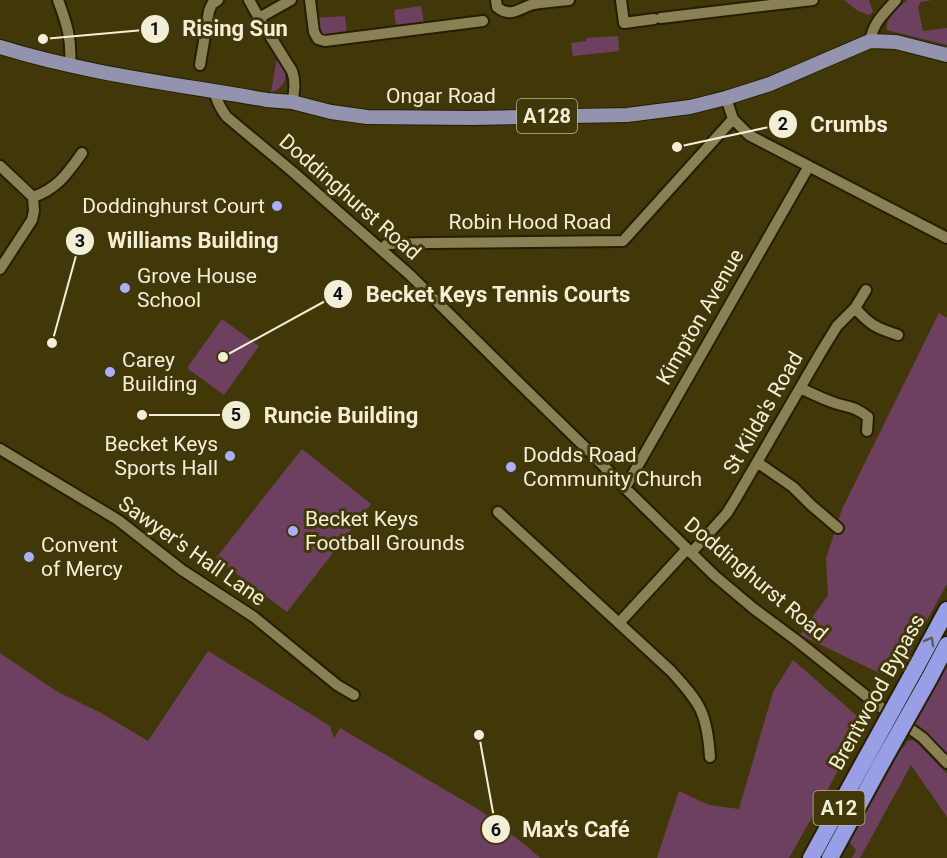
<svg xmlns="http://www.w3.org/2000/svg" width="947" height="858" font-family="Roboto,sans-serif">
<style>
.green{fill:#6e4060}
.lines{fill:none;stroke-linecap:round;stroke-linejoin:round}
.minor-casing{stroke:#251f00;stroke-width:14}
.major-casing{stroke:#251f00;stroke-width:16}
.highway-casing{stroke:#251f00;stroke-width:20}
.minor{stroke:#898154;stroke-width:10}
.major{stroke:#9293ac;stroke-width:14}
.highway{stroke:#989fe6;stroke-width:16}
.highway-bridge-casing{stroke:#251f00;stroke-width:20;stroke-linecap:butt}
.highway-bridge{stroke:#989fe6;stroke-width:16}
.oneway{stroke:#5f5c56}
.poi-dot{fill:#a8b0fc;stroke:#403809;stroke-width:2}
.labels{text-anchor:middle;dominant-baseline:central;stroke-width:6;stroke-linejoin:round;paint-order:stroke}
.shield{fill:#403809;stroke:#bdb899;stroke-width:1.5}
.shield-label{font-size:20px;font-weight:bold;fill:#f3efd7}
.street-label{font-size:21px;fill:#f3efd7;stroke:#403809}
.poi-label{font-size:21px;fill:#f3efd7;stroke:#403809;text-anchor:start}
.leader{fill:none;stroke:#f3efd7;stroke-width:2}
.callout-dot{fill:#f3efd7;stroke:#403809;stroke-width:2}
.mark-label{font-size:18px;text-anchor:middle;font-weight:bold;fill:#111}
.callout-label{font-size:22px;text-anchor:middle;font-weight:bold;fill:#f3efd7;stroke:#403809;stroke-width:6;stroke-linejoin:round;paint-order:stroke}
</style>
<rect width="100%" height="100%" fill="#403809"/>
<path class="green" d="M 844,0 L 869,0 L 873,12 L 869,15 L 858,11 Z
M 907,0 L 932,0 L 921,2 L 918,7 L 923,31 L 947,28 L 947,45 L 887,30 C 885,17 899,8 907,0 Z
M 421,6 L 424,23 L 396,26 L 394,10 Z
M 345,16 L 347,35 L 321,37 L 315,18 Z
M 618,36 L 619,51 L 573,56 L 571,43 L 586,41 L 586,38 Z
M 277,58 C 289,70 289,87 271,92 Z
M 939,313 L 947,318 L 947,584 L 894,680 L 800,635 L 828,595 L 826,559 L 842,509 Z
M 222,319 L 259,346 L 224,395 L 187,368 Z
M 302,449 L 371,504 L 287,612 L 216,558 Z
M 208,651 L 330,726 L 334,739 L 340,728 L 481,811 L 529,848 L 540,858 L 0,858 L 0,653 L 56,691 L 101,713 L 148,741 Z
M 793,660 L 865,723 L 789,858 L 657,858 L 679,791 L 709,805 L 739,809 L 773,692 Z
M 947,664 L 947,756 L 915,724 Z
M 914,740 L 947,774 L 947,817 L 911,765 L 860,858 L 852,858 L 856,850 L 849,842 L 899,753 L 908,741 Z"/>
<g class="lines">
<defs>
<path id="minor" d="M 58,0 C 67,24 72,40 70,66
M 249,0 L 259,18 L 292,71 C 296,82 295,91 292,102
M 310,0 L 314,32 L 318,39 L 325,41 L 483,21
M 496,0 L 497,7 C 511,19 521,7 534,4 C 546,2 558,1 569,0
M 621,0 L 624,23 L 654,19
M 259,18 L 291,0
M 661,18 L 813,0
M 870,41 C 874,21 884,14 896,0
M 200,65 L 209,11 L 212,4 L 218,0
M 214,91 C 217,101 220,109 227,117 L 293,172 L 410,275 L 515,379 L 590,452 L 625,488 L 715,576 L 753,608 L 796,640 L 875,703 L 923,738 L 947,763
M 726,98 L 733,119 L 749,135 L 947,238
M 0,166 L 33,197 C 57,189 67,174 82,153
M 382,249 L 387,244 L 430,243 L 623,241 L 733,119
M 0,269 L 32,220 L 34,211 L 33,197
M 855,308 C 870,325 876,328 898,335
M 800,388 C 811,393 821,398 832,402 C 848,408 853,405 868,417 L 867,431
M 0,449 L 118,520 L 182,570 L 254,617 L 337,685 L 354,695
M 757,462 L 793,487 L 811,505 L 838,528
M 625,488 L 809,166
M 498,512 L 671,671 C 701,704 707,713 710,757
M 691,553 L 727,513 L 735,500 L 821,352 L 837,326 L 855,308 L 866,290
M 619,623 L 687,549"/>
<path id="major" d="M 0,47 C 87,74 177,84 267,100 L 292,102 L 331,112 L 367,117 L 473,118 L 627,115 L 690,107 L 726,98 L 770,84 L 870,41 L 896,42 L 947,55"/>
<path id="highway" d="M 914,671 L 947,610
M 929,679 L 947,645
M 811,858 L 866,758
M 830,858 L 880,766"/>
</defs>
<use href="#minor" class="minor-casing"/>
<use href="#major" class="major-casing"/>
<use href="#highway" class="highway-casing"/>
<use href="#minor" class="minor"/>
<use href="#major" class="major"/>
<use href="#highway" class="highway"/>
<defs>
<path id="highway-bridge" d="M 866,758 L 914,671
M 880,766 L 929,679"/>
</defs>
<use href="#highway-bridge" class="highway-bridge-casing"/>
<use href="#highway-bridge" class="highway-bridge"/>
</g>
<defs><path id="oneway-chevron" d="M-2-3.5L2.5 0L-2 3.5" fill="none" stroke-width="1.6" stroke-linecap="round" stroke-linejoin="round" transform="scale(1.5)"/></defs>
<use class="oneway" href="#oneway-chevron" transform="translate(930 641) rotate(-61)"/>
<g class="poi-dot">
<circle cx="277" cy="206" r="6"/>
<circle cx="125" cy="288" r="6"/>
<circle cx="110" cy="372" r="6"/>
<circle cx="230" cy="456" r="6"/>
<circle cx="511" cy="467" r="6"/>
<circle cx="293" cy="531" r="6"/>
<circle cx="29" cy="557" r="6"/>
</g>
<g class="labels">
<g class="shield">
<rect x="517" y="99" width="60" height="34" rx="4.5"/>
<rect x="813.5" y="791" width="51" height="34" rx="4.5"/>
</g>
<g class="shield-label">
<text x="547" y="116">A128</text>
<text x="839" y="808">A12</text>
</g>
<g class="street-label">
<text x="441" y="96">Ongar Road</text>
<text transform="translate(350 197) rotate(41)">Doddinghurst Road</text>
<text x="530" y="222">Robin Hood Road</text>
<text transform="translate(700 317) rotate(-60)">Kimpton Avenue</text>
<text transform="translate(763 413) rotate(-60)">St Kilda's Road</text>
<text transform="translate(192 551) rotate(35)">Sawyer's Hall Lane</text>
<text transform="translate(756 579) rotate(40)">Doddinghurst Road</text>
<text transform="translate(877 692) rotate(-61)">Brentwood Bypass</text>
</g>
<g class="poi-label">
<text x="265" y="206" text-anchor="end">Doddinghurst Court</text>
<text x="137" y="276">Grove House<tspan x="137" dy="24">School</tspan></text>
<text x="122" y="360">Carey<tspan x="122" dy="24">Building</tspan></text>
<text x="218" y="444" text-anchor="end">Becket Keys<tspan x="218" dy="24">Sports Hall</tspan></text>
<text x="523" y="455">Dodds Road<tspan x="523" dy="24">Community Church</tspan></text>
<text x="305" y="519">Becket Keys<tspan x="305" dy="24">Football Grounds</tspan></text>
<text x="41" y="545">Convent<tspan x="41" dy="24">of Mercy</tspan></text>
</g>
</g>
<path class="leader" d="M43 39L155 29M677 147L783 124M52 343L80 241M223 357L338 294M142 415L236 415M479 735L496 829"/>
<g class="callout-dot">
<circle cx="43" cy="39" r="6"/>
<circle cx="677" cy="147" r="6"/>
<circle cx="52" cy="343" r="6"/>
<circle cx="223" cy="357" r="6"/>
<circle cx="142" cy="415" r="6"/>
<circle cx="479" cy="735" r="6"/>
<circle cx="155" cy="29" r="15"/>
<circle cx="783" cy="124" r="15"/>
<circle cx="80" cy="241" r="15"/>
<circle cx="338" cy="294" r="15"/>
<circle cx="236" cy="415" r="15"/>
<circle cx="496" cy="829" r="15"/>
</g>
<g class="mark-label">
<text x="155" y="35">1</text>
<text x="783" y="130">2</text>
<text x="80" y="247">3</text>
<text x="338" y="300">4</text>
<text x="236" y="421">5</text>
<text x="496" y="836">6</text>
</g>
<g class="callout-label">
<text x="235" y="36">Rising Sun</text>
<text x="849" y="132">Crumbs</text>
<text x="193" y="248">Williams Building</text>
<text x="498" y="302">Becket Keys Tennis Courts</text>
<text x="341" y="423">Runcie Building</text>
<text x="576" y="837">Max's Café</text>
</g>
</svg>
